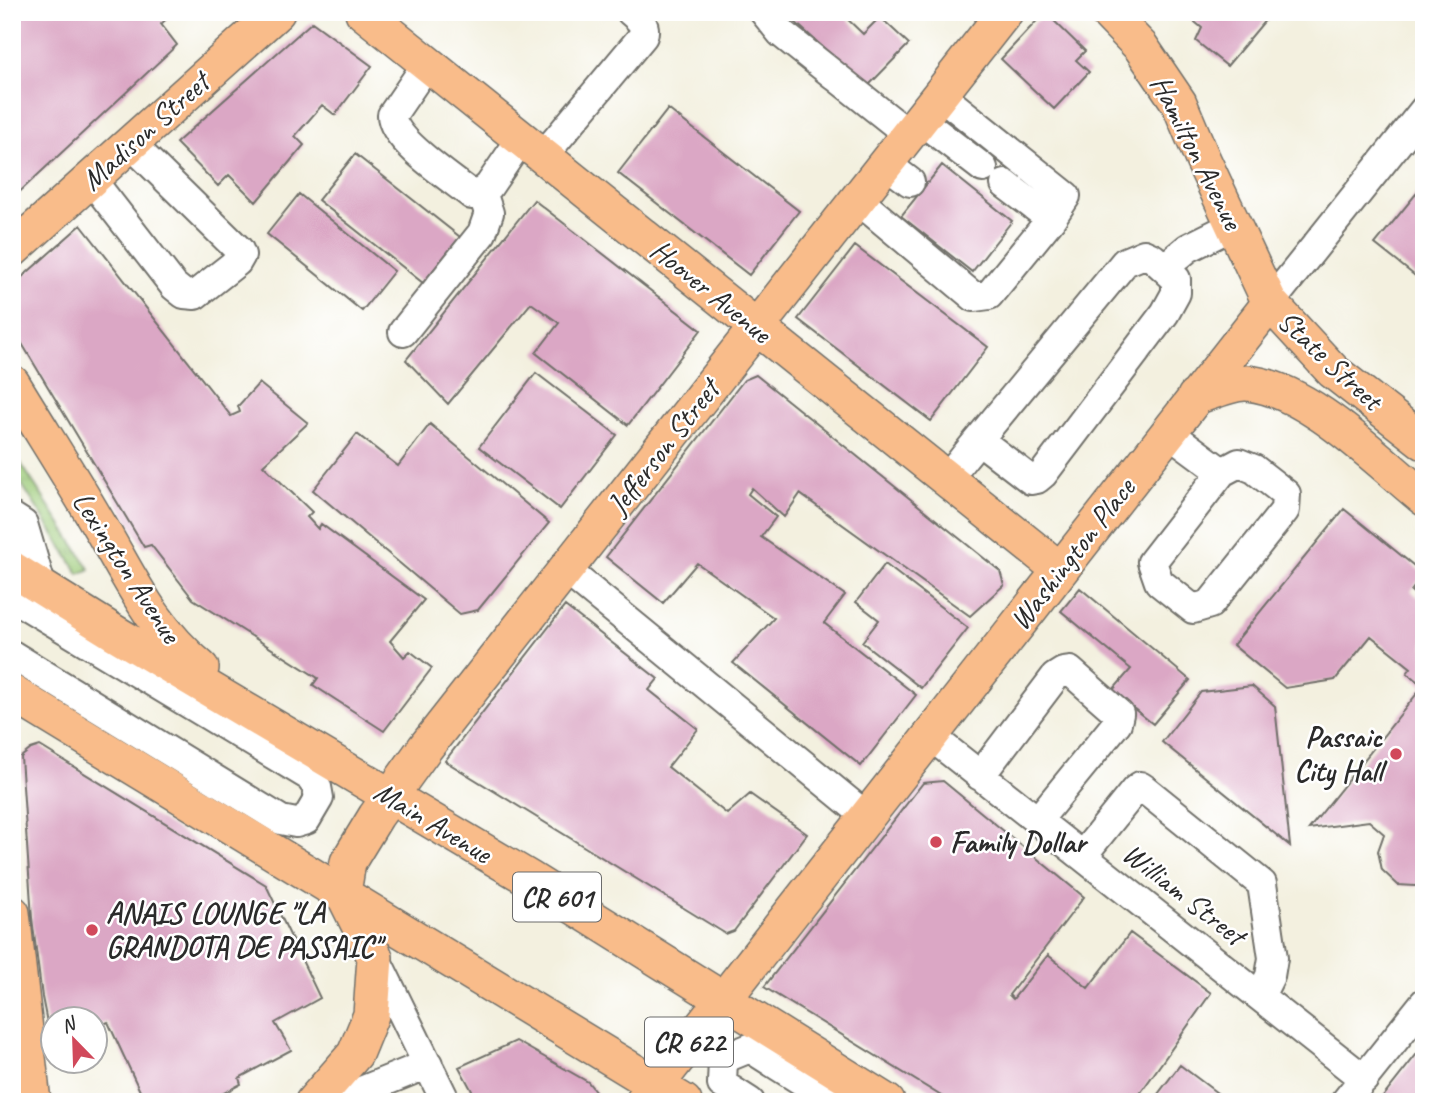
<svg xmlns="http://www.w3.org/2000/svg" width="1436" height="1114" font-family="Caveat,sans-serif">
<style>
.park{fill:url(#park-tufts);stroke:#647b52;stroke-width:2}
.building{fill:#dba7c5}
.lines{fill:none;stroke-linecap:round;stroke-linejoin:round}
.minor-casing{stroke:#71706a;stroke-width:32}
.major-casing{stroke:#71706a;stroke-width:38}
.minor{stroke:#fff;stroke-width:28}
.major{stroke:#f9bc8a;stroke-width:35}
.poi-dot{fill:#d1495b;stroke:#fff;stroke-width:2.5}
.labels{text-anchor:middle;dominant-baseline:central;stroke-width:5;stroke-linejoin:round;paint-order:stroke}
.shield{fill:#fff;stroke:#6b6b6b;stroke-width:2}
.shield-label{font-size:28px;font-weight:bold;fill:#2b2b2b}
.street-label{font-size:30px;fill:#2b2b2b;stroke:#fff}
.poi-label{font-size:30px;font-weight:bold;fill:#2b2b2b;stroke:#fff;text-anchor:start}
</style>
<defs>
<pattern id="park-tufts" width="24" height="20" patternUnits="userSpaceOnUse" patternTransform="scale(1.75)"><rect width="24" height="20" fill="#9dcb79"/><path d="M3 7l-1-3M5 7V3M7 7l1-3M15 17l-1-3M17 17v-4M19 17l1-3" fill="none" stroke="#87ae69"/></pattern>
</defs>
<rect width="100%" height="100%" fill="#fff"/>
<filter id="ink" filterUnits="userSpaceOnUse"><feTurbulence type="fractalNoise" baseFrequency=".0143" numOctaves="2"/><feDisplacementMap in="SourceGraphic" scale="14" xChannelSelector="R" yChannelSelector="G"/><feConvolveMatrix kernelMatrix="1 2 1 2 8 2 1 2 1" color-interpolation-filters="sRGB"/></filter>
<filter id="wash" filterUnits="userSpaceOnUse"><feTurbulence type="fractalNoise" baseFrequency=".00686" numOctaves="4" result="noise"/><feDisplacementMap in="SourceGraphic" scale="28" xChannelSelector="R" yChannelSelector="G"/><feGaussianBlur stdDeviation="1.57" result="paint"/><feColorMatrix in="noise" values="0 0 0 0 0 0 0 0 0 0 0 0 0 0 0 0 0 1.4 0 .05"/><feComposite in="paint" operator="in"/></filter>
<g filter="url(#wash)">
<rect width="100%" height="100%" fill="#f3f0df"/>
<path class="park" d="M 12,450 L 90,569 L 79,574 L 12,469 Z"/>
<g id="blocks">
<path class="building" d="M 12,12 L 174,12 L 161,24 L 177,45 L 12,199 Z
M 784,12 L 840,12 L 863,34 L 880,17 L 909,44 L 867,87 Z
M 1045,12 L 1085,51 L 1076,60 L 1089,72 L 1054,109 L 1001,59 Z
M 1183,12 L 1272,12 L 1227,66 L 1196,41 L 1202,28 Z
M 312,22 L 372,66 L 335,115 L 322,105 L 295,136 L 304,145 L 256,202 L 229,175 L 218,186 L 176,143 Z
M 668,109 L 799,211 L 749,275 L 618,173 Z
M 355,154 L 460,237 L 423,283 L 318,200 Z
M 942,165 L 1012,221 L 972,272 L 901,216 Z
M 1424,184 L 1424,283 L 1375,244 Z
M 299,194 L 394,271 L 362,311 L 267,234 Z
M 534,200 L 701,330 L 628,425 L 536,353 L 559,323 L 531,303 L 448,404 L 406,360 Z
M 81,225 L 231,416 L 240,412 L 238,406 L 259,383 L 308,423 L 263,465 L 312,512 L 307,517 L 318,529 L 321,524 L 424,600 L 390,641 L 404,657 L 410,651 L 432,668 L 384,731 L 313,685 L 318,678 L 193,599 L 151,545 L 144,547 L 12,327 L 12,286 Z
M 855,246 L 988,347 L 931,421 L 798,319 Z
M 536,373 L 617,435 L 560,509 L 479,447 Z
M 756,375 L 1000,571 L 1004,585 L 970,616 L 800,494 L 784,517 L 752,488 L 748,494 L 776,517 L 761,537 L 845,595 L 824,623 L 916,695 L 861,766 L 733,663 L 774,618 L 697,563 L 663,603 L 606,557 L 744,380 Z
M 430,424 L 549,523 L 478,610 L 460,614 L 313,490 L 357,434 L 398,466 Z
M 1344,509 L 1424,574 L 1411,591 L 1424,602 L 1424,883 L 1415,886 L 1398,885 L 1382,870 L 1378,851 L 1384,834 L 1369,821 L 1309,829 L 1423,686 L 1407,673 L 1411,668 L 1371,636 L 1335,680 L 1285,688 L 1233,645 Z
M 885,564 L 968,628 L 921,688 L 862,642 L 879,620 L 856,602 Z
M 1080,588 L 1190,680 L 1153,724 L 1112,691 L 1131,669 L 1061,611 Z
M 565,606 L 658,679 L 649,690 L 698,729 L 668,767 L 727,814 L 750,794 L 807,834 L 734,931 L 726,934 L 445,761 Z
M 1252,686 L 1275,706 L 1290,846 L 1162,742 L 1201,692 Z
M 40,746 L 266,885 L 320,998 L 275,1023 L 291,1050 L 239,1078 L 241,1084 L 207,1102 L 145,1102 L 108,1022 L 94,1028 L 94,1019 L 52,1019 L 51,1043 L 42,997 L 32,918 L 21,757 L 31,749 Z
M 943,781 L 1084,897 L 1009,995 L 1013,999 L 1048,955 L 1088,988 L 1130,933 L 1211,993 L 1134,1102 L 951,1102 L 764,987 L 923,783 Z
M 516,1041 L 588,1082 L 596,1092 L 595,1100 L 478,1102 L 459,1067 Z
M 1424,1045 L 1424,1102 L 1379,1102 Z
M 1180,1065 L 1229,1102 L 1152,1102 Z"/>
</g>
</g>
<g filter="url(#ink)">
<use href="#blocks" fill-opacity="0" stroke="#71706a" stroke-width="2"/>
<g class="lines">
<defs>
<path id="minor" d="M 764,12 L 781,33 L 908,134
M 427,64 L 392,115 C 392,140 452,179 472,195 L 482,192 L 489,186 L 521,139
M 919,119 L 983,168
M 543,156 L 643,36 C 647,25 639,19 631,12
M 885,163 L 910,182
M 91,179 L 174,286 L 184,294 L 195,295 L 237,262 L 241,255 L 239,250 L 131,144
M 1005,184 L 1051,219
M 857,199 L 974,297 L 989,295 L 1051,219 L 1066,196 L 939,94
M 1164,268 L 1188,248 L 1234,225
M 1270,303 L 1424,110
M 403,332 L 482,233 L 489,213 L 482,192
M 1168,432 L 1222,472 L 1239,463 L 1254,469 L 1286,494 L 1285,510 L 1210,604 L 1193,609 L 1159,582 L 1152,562 L 1222,472
M 947,479 L 965,456 L 1125,262 L 1144,254 L 1153,258 L 1176,279 L 1176,293 L 1165,313 L 1043,474 L 1037,479 L 1031,480 L 979,440
M 12,517 L 23,524 L 42,588
M 566,570 L 866,816
M 12,597 L 309,776 L 317,787 L 319,798 L 306,820 L 296,823 L 281,820 L 12,655
M 929,735 L 1364,1079
M 980,776 L 1055,677 L 1063,672 L 1070,671 L 1119,714 L 1117,723 L 1037,821
M 1082,856 L 1135,790 L 1140,786 L 1143,788 L 1262,884 L 1273,958 L 1270,976 L 1260,996
M 375,957 L 446,1102
M 334,1102 L 428,1064
M 750,1102 L 722,1084 L 723,1059 L 750,1048 L 835,1102
M 1345,1102 L 1424,1003"/>
<path id="major" d="M 363,12 L 1059,569
M 1107,12 L 1141,47 L 1179,103 L 1203,160 L 1270,303 L 1333,371 L 1424,442
M 12,250 L 277,12
M 12,383 C 40,429 69,474 96,520 C 129,575 150,626 201,668
M 1195,397 C 1208,393 1234,382 1247,383 C 1307,388 1377,460 1424,498
M 12,569 L 115,633 L 530,879 L 887,1102
M 12,693 L 684,1102
M 343,893 L 348,862 L 376,816 L 425,748 L 1005,12
M 12,913 L 33,1102
M 313,1102 L 355,1054 L 371,1015 L 375,957 L 343,893
M 643,1102 L 1270,303"/>
</defs>
<use href="#minor" class="minor-casing"/>
<use href="#major" class="major-casing"/>
<use href="#minor" class="minor"/>
<use href="#major" class="major"/>
</g>
</g>
<g class="poi-dot">
<circle cx="1396" cy="754" r="7"/>
<circle cx="936" cy="842" r="7"/>
<circle cx="92" cy="930" r="7"/>
</g>
<g class="labels">
<g class="shield">
<rect x="513" y="872.5" width="88" height="49" rx="5"/>
<rect x="645" y="1017.5" width="88" height="49" rx="5"/>
</g>
<g class="shield-label">
<text x="557" y="897">CR 601</text>
<text x="689" y="1042">CR 622</text>
</g>
<g class="street-label">
<text transform="translate(145 131) rotate(-42)">Madison Street</text>
<text transform="translate(1197 152) rotate(63)">Hamilton Avenue</text>
<text transform="translate(711 291) rotate(39)">Hoover Avenue</text>
<text transform="translate(1330 360) rotate(43)">State Street</text>
<text transform="translate(663 447) rotate(-52)">Jefferson Street</text>
<text transform="translate(1072 554) rotate(-52)">Washington Place</text>
<text transform="translate(127 567) rotate(57)">Lexington Avenue</text>
<text transform="translate(433 822) rotate(31)">Main Avenue</text>
<text transform="translate(1184 894) rotate(38)">William Street</text>
</g>
<g class="poi-label">
<text x="1382" y="737" text-anchor="end">Passaic<tspan x="1382" dy="34">City Hall</tspan></text>
<text x="950" y="842">Family Dollar</text>
<text x="106" y="913">ANAIS LOUNGE "LA<tspan x="106" dy="34">GRANDOTA DE PASSAIC"</tspan></text>
</g>
</g>
<rect width="1436" height="1114" fill="none" stroke="#fff" stroke-width="42"/>
<g transform="translate(74 1040) rotate(337)"><circle r="33" fill="#ffffff" stroke="#aaaaaa" stroke-width="2"/>
<path d="M0-5L12 26L0 18L-12 26Z" fill="#d1495b"/>
<text y="-10" font-size="19" font-weight="bold" text-anchor="middle" fill="#2b2b2b">N</text>
</g>
</svg>
